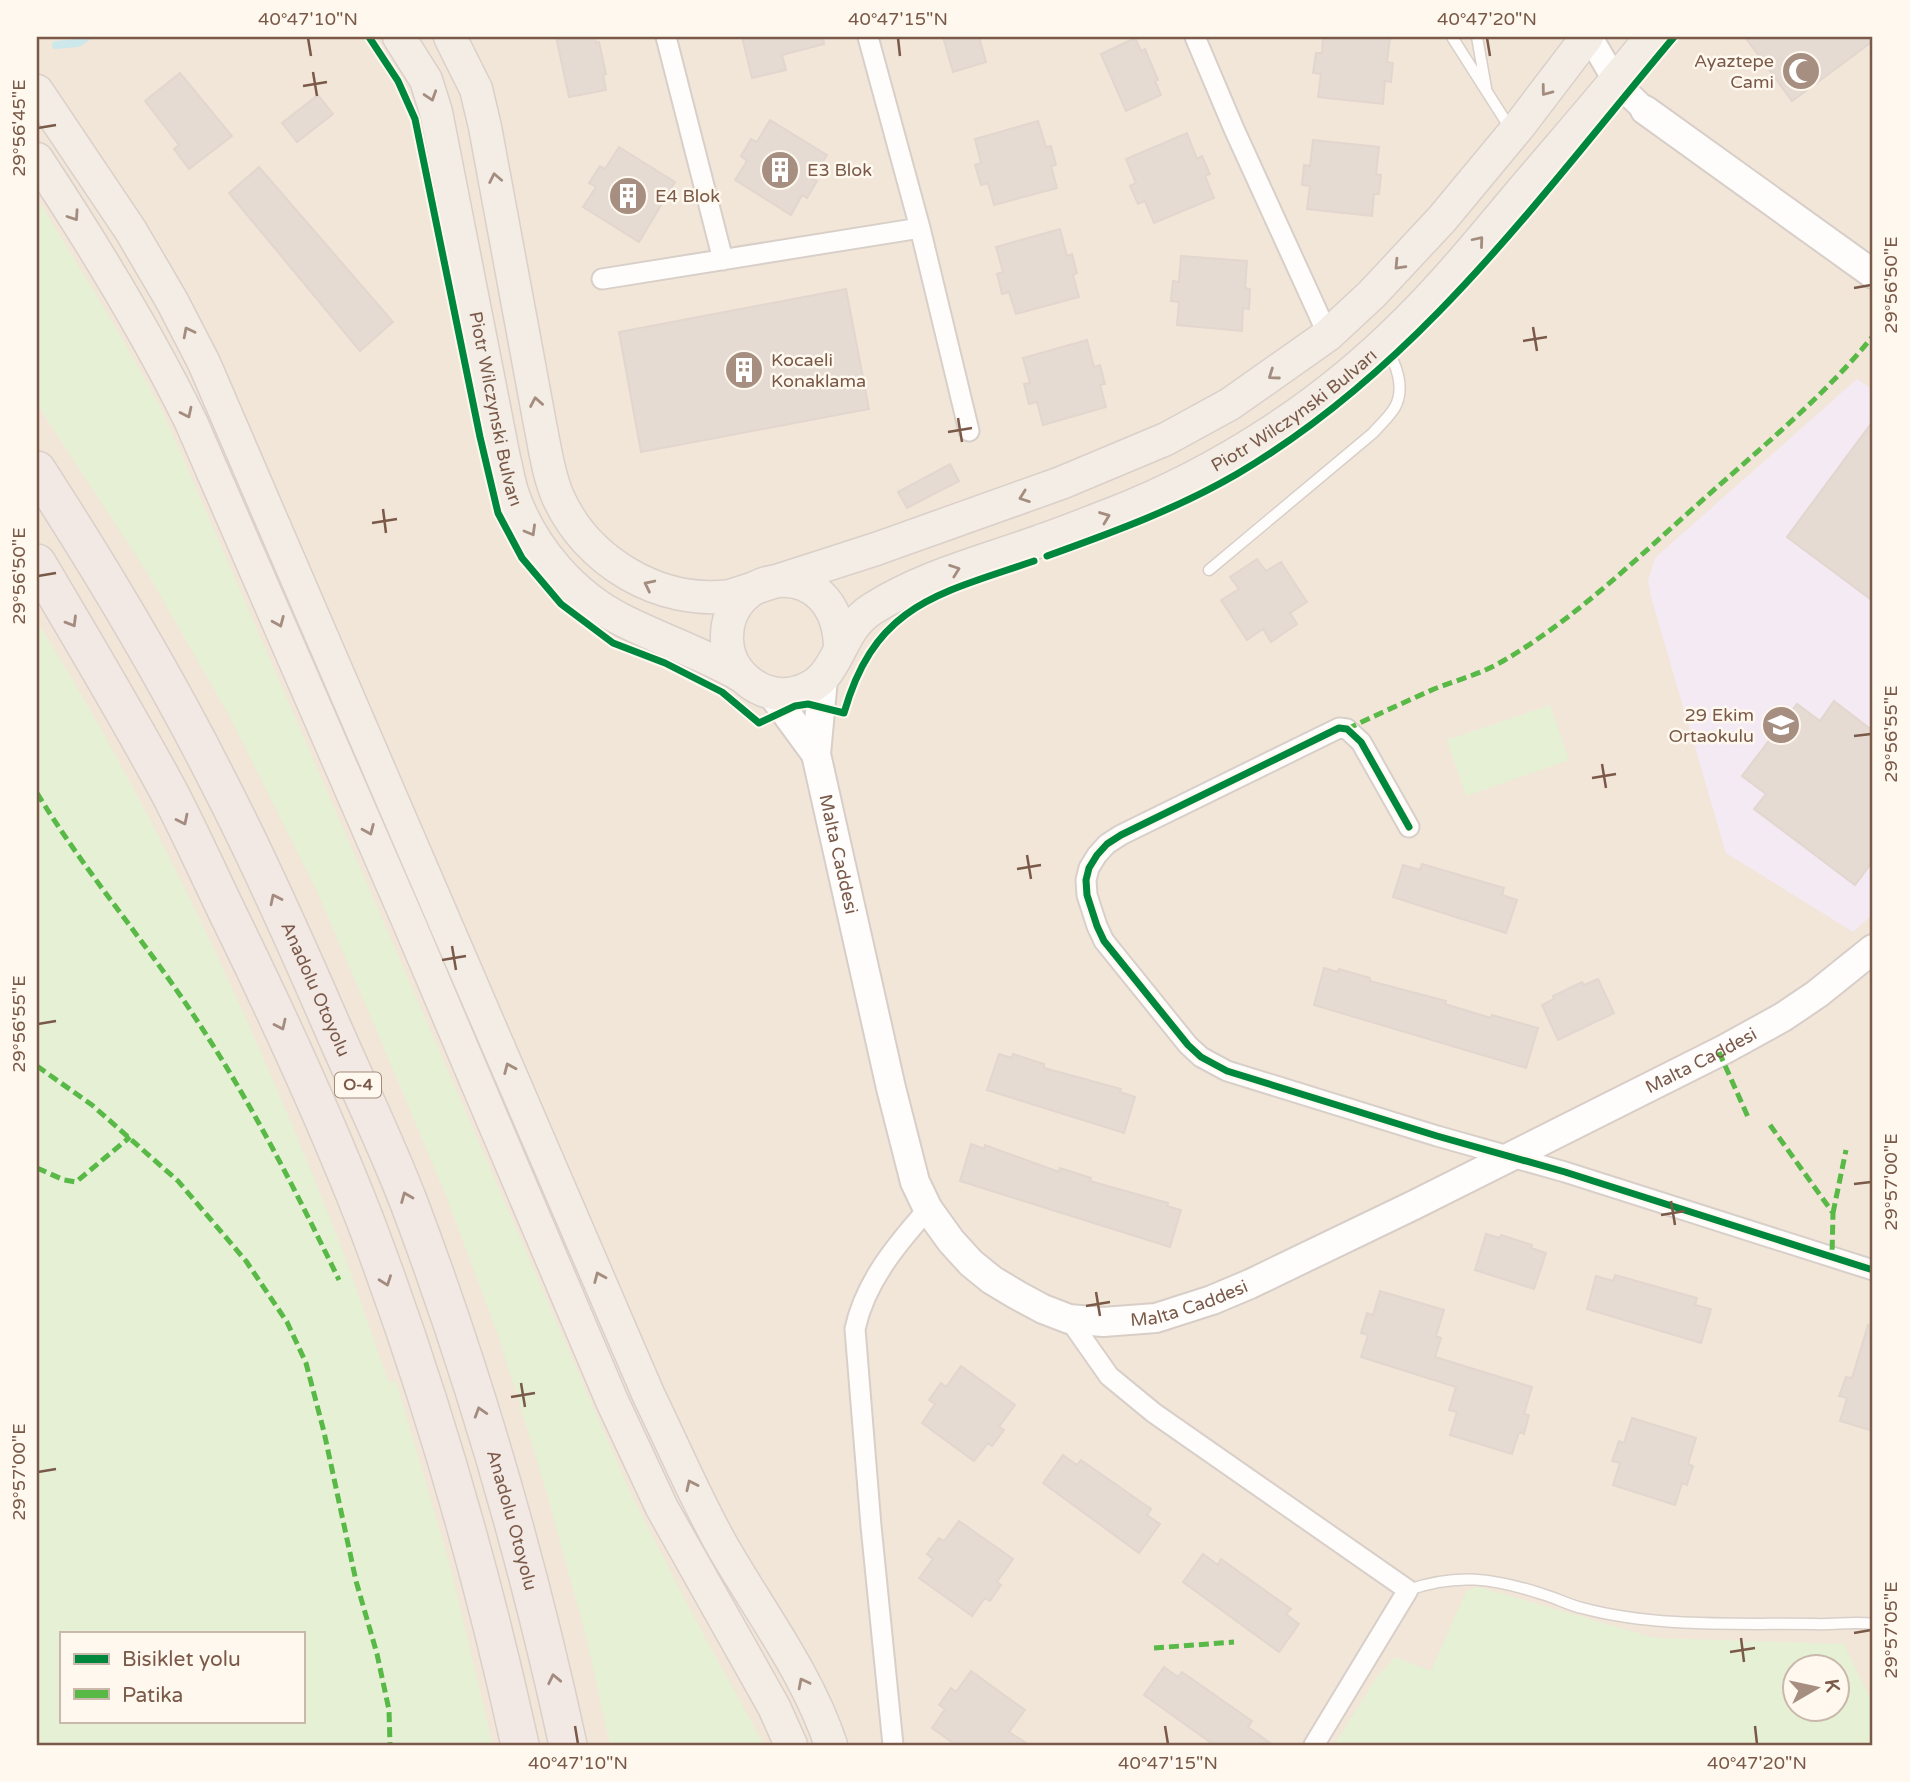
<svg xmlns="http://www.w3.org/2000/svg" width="1910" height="1782" font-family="'Varela Round',sans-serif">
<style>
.residential{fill:#f2e6d9;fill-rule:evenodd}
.education{fill:#f4eaf4}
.green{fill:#e5f0d5;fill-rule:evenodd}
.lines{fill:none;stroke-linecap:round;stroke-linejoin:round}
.stream{stroke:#cce8eb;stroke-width:8}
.building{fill:#e5dbd3;stroke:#e2d6ce;stroke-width:2}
.service-casing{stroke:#d8cfc8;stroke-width:13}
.minor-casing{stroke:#d8cfc8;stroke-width:23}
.tertiary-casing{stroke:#d8cfc8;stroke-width:28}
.secondary-casing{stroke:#d8cec8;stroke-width:32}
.primary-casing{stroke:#dad0c9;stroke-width:35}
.motorway-casing{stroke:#dad0c9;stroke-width:40}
.service{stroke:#fefdfc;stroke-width:10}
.minor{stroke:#fefdfc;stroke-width:19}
.tertiary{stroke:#fefdfc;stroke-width:24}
.secondary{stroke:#fefdfc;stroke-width:28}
.primary{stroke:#f3ede5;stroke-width:32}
.motorway{stroke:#f2e8e4;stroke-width:37}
.quiet{stroke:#58b947;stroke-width:5;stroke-dasharray:10 5;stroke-linecap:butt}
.cycleway-casing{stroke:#fff8ee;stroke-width:11}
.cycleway{stroke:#00873e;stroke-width:7}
.oneway{stroke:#a48d7f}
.oneway2{stroke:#a48b7f}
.ticks{fill:none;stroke:#7a5948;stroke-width:2.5}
.labels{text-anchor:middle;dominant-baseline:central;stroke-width:5;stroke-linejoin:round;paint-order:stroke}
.shield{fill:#fff8ee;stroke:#a2897a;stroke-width:2}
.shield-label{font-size:16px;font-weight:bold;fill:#7a5948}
.poi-label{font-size:18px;fill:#7a5948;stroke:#fff8ee;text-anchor:start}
.street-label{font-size:18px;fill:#7a5948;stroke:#fff8ee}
.neatline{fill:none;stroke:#7a5948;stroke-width:2.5}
.ticks-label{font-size:18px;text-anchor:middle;fill:#7a5948}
</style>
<rect width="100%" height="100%" fill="#f8f3ec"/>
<path class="residential" d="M 37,37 L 1873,37 L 1873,1745 L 37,1745 ZM 61,1633 L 303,1633 L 303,1721 L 61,1721 ZM 1794,1666 L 1836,1666 L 1836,1708 L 1794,1708 Z"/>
<path class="education" d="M 1857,379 L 1873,390 L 1873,914 L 1853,932 L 1726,853 L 1651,597 L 1648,581 L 1655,558 Z"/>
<path class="green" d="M 37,198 L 118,331 L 163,412 L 630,1492 L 689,1608 L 764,1745 L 610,1745 L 587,1640 L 546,1490 L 499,1338 L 447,1198 L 373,1022 L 315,887 L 229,715 L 148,574 L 37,404 Z
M 37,621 C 155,811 250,1016 332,1223 C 353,1276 370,1330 389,1383 L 396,1381 L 449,1562 L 493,1745 L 37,1745 ZM 61,1633 L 303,1633 L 303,1721 L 61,1721 Z
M 1550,705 L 1569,760 L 1466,796 L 1447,740 Z
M 1479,1587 L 1655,1638 L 1844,1644 L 1873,1705 L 1873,1745 L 1334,1745 L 1377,1677 L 1395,1657 L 1431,1671 L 1467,1590 ZM 1836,1666 L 1836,1708 L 1794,1708 L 1794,1666 Z"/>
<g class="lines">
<path class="stream" d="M 56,45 L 78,43 L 87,37"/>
</g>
<path class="building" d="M 556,37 L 595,37 L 596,43 L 599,42 L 606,74 L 603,75 L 606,90 L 569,97 Z
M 742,37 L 823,37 L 824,44 L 782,55 L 786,70 L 752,78 Z
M 943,37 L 979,37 L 986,62 L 953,72 Z
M 1323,37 L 1390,37 L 1387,62 L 1393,63 L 1391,82 L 1385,81 L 1383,104 L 1318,97 L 1321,74 L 1313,73 L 1316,53 L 1322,53 Z
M 1745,37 L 1873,37 L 1873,41 L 1792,101 Z
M 1135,38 L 1141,51 L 1145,49 L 1158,80 L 1155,81 L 1161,95 L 1126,111 L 1101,54 Z
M 180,73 L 232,136 L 189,169 L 174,149 L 179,145 L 145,101 Z
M 318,95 L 333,114 L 297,142 L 282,123 Z
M 770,120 L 827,155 L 812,179 L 817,181 L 807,198 L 802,195 L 791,215 L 735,180 L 747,161 L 741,156 L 751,139 L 757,142 Z
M 1038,121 L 1046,147 L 1051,146 L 1056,165 L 1051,166 L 1057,188 L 994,205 L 988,183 L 981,185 L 975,165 L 981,163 L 975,139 Z
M 1187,133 L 1197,159 L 1202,156 L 1210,174 L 1205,176 L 1214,198 L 1154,223 L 1145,201 L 1138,204 L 1130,186 L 1136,183 L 1126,159 Z
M 1313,140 L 1379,147 L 1376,174 L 1381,175 L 1379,194 L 1374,194 L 1372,216 L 1307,209 L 1310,186 L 1302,185 L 1304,165 L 1310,166 Z
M 619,147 L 675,182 L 639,242 L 583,207 L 596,187 L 589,183 L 600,166 L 605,169 Z
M 259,167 L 393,322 L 360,351 L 229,193 Z
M 1060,229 L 1067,256 L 1072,254 L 1077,273 L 1073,275 L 1079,297 L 1016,314 L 1009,292 L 1002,294 L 997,274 L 1003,272 L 996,247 Z
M 1181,256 L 1247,261 L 1245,288 L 1250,289 L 1249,309 L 1243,308 L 1242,331 L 1177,325 L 1179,302 L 1171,301 L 1173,281 L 1179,282 Z
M 846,289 L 869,409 L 641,452 L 619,332 Z
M 1087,340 L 1094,367 L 1100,365 L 1105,384 L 1100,385 L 1106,407 L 1043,425 L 1037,402 L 1029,404 L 1024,384 L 1030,383 L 1023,358 Z
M 1873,421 L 1873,601 L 1787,537 Z
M 950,464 L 959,481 L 907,508 L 898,492 Z
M 1257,559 L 1266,571 L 1281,562 L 1307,602 L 1290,613 L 1297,624 L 1271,642 L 1263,629 L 1247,640 L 1221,600 L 1239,589 L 1230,577 Z
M 1834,701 L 1873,731 L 1873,861 L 1855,885 L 1754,809 L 1766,794 L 1742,776 L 1797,704 L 1820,721 Z
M 1422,864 L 1504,888 L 1502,895 L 1517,900 L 1506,933 L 1393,897 L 1403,865 L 1420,870 Z
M 1324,968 L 1338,972 L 1339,969 L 1370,978 L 1370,981 L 1446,1001 L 1445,1004 L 1491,1018 L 1492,1015 L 1538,1028 L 1526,1068 L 1314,1005 Z
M 1598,979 L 1614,1013 L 1558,1040 L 1542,1005 L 1554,999 L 1553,996 L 1582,982 L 1584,985 Z
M 999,1054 L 1012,1058 L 1013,1054 L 1044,1064 L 1044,1068 L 1121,1089 L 1120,1092 L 1135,1097 L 1124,1133 L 987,1090 Z
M 971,1144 L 984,1149 L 985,1145 L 1059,1172 L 1060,1168 L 1091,1178 L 1090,1181 L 1168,1203 L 1167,1206 L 1181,1210 L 1170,1247 L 960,1181 Z
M 1486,1234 L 1500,1238 L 1501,1235 L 1532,1245 L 1531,1248 L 1546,1253 L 1534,1289 L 1475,1270 Z
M 1615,1275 L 1697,1298 L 1695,1305 L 1711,1309 L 1701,1343 L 1587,1309 L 1596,1276 L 1613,1281 Z
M 1380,1291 L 1444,1310 L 1436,1336 L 1441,1338 L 1435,1357 L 1532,1387 L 1524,1414 L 1529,1415 L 1524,1434 L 1519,1432 L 1512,1454 L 1450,1435 L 1457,1412 L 1449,1410 L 1456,1387 L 1361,1357 L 1368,1335 L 1361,1333 L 1367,1313 L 1373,1315 Z
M 1868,1325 L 1873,1326 L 1873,1431 L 1840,1421 L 1847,1398 L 1839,1396 L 1846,1377 L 1852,1378 Z
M 961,1366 L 1015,1405 L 999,1427 L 1004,1430 L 992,1446 L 988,1443 L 974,1461 L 922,1423 L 935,1404 L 929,1400 L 941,1383 L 946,1387 Z
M 1632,1418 L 1696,1438 L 1688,1464 L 1693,1466 L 1690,1475 L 1687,1485 L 1682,1483 L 1675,1505 L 1613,1485 L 1620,1463 L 1612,1461 L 1619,1441 L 1624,1443 Z
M 1063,1455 L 1077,1465 L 1081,1460 L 1151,1509 L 1147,1515 L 1160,1524 L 1139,1553 L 1043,1483 Z
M 959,1521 L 1013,1559 L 997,1582 L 1001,1585 L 990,1601 L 985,1598 L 972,1616 L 919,1578 L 933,1559 L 927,1554 L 939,1538 L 944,1541 Z
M 1203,1554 L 1218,1565 L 1221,1559 L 1291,1609 L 1286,1614 L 1299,1624 L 1279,1652 L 1183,1582 Z
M 1164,1667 L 1178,1677 L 1182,1672 L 1252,1721 L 1248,1727 L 1273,1745 L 1214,1745 L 1144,1695 Z
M 971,1671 L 1025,1710 L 1009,1732 L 1029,1745 L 956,1745 L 932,1728 L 945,1709 L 939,1705 L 951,1688 L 956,1692 Z"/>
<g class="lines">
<defs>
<path id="service" d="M 1452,37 L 1510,128
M 1477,37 L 1486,88
M 1209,570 L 1373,433 C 1380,425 1390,416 1395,407 C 1405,389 1397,363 1385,348
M 1408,1590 C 1457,1573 1493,1578 1542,1594 C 1556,1598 1569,1605 1582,1608 C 1657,1628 1738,1623 1815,1624 C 1834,1625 1854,1621 1873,1624"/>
<path id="minor" d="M 666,37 L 723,260
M 868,37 L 920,228 L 969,431
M 1195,37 L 1234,129 L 1328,335
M 602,279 L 920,228
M 1409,827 L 1361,742 L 1347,729 L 1339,728 L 1121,835 L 1107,844 L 1097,855 L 1089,868 L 1086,880 L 1087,895 L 1097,926 L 1104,941 L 1188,1045 L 1201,1057 L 1227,1071 L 1437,1136 L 1565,1172 L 1873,1270
M 1069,1319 L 1109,1376 L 1154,1413 L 1408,1590 L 1314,1745
M 893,1745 L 871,1526 L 855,1329 C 865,1282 897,1244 928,1209"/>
<path id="tertiary" d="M 1590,37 L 1616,82 L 1645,110"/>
<g id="secondary">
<path d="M 1645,110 L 1873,274"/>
<path id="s1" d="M 823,679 L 816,754 L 891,1088 L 915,1182 L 928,1209 L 951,1241 L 971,1263 L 992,1280 L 1017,1295 L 1043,1309 L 1069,1319 L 1103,1322 L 1156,1318 L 1212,1300 L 1250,1284 L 1414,1205 L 1725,1049 L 1783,1017 L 1817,994 L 1873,949"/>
<path d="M 772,694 L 816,754"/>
</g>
<g id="primary">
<path id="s2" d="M 399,37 L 426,80 L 436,112 L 504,458 C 507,470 509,483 513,495 C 532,548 573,596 624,621 C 662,640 703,654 740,675"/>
<path d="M 450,37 L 476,89 L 485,127 L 540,424 C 545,448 548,474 558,497 C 587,562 660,605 730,596 L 876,549 L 1061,483 L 1166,439 L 1230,404 L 1328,335 L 1372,294 L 1442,219 L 1520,125 L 1587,37"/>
<path d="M 37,91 L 131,231 L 172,301 L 204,363 L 649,1396 C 674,1447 696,1500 724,1549 C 761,1613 808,1675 831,1745"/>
<path d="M 37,159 C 93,244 146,330 191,422 L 409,923 L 612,1401 L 662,1508 L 774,1707 L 791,1745"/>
<path id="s3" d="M 840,646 C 837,553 724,567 727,640 C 728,673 761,700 794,693 C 842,683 834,633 872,609 C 924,576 982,562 1040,541 C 1064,533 1088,523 1112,514 C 1220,472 1322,406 1404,324 C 1446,283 1483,237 1520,193 C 1564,141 1609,90 1651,37"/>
</g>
<g id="motorway">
<path id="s4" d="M 37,470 C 101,569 163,672 216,777 C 258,858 295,941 331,1024 C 357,1084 386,1143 409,1203 C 476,1380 528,1561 568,1745"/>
<path d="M 37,563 C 82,639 127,714 169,792 C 191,834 210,877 231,920 C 279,1018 325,1118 365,1220 C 430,1391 481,1567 520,1745"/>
</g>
</defs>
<use href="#service" class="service-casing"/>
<use href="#minor" class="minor-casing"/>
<use href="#tertiary" class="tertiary-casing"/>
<use href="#secondary" class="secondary-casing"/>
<use href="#primary" class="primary-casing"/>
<use href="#motorway" class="motorway-casing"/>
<use href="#service" class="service"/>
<use href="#minor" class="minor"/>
<use href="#tertiary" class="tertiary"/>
<use href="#secondary" class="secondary"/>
<use href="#primary" class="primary"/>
<use href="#motorway" class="motorway"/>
<path class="quiet" d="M 1347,729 C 1376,715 1405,702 1434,689 C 1457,680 1481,674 1503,661 C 1575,619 1635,560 1697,505 C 1757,451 1822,399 1873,336
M 37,793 C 85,872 146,942 196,1019 C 251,1102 296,1191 339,1280
M 1719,1052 L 1748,1117
M 37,1066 L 92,1105 L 178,1181 L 246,1261 L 287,1322 L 306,1363 L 324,1432 L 356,1581 L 377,1654 L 389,1710 L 390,1745
M 1770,1125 L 1833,1213 L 1832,1256
M 37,1168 L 64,1180 L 76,1182 L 130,1137
M 1833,1213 L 1846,1150
M 1154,1648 L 1234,1642"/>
<defs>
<path id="cycleway" d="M 369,37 L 398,81 L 415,119 L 480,437 L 498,513 L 522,558 L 561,604 L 613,643 L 665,663 L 722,692 L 759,723 L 795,706 L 808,704 L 844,713 C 875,604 938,594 1034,561
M 1047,556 C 1111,533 1177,509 1237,474 C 1418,368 1541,195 1674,37
M 1409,827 L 1361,742 L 1347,729 L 1339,728 L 1121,835 L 1107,844 L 1097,855 L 1089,868 L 1086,880 L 1087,895 L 1097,926 L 1104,941 L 1188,1045 L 1201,1057 L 1227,1071 L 1437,1136 L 1565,1172 L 1873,1270"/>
</defs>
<use href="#cycleway" class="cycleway-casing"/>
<use href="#cycleway" class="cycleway"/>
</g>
<defs><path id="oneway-chevron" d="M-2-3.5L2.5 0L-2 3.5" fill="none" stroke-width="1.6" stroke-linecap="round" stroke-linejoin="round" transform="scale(1.75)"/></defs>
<g class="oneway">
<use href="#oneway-chevron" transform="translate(1546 91) rotate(127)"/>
<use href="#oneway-chevron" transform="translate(431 96) rotate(72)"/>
<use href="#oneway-chevron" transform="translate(495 178) rotate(-101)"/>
<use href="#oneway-chevron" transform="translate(74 216) rotate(56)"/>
<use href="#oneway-chevron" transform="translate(1479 241) rotate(-50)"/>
<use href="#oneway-chevron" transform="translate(1399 265) rotate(133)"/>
<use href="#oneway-chevron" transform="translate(188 332) rotate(-117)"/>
<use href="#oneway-chevron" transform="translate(1273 375) rotate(145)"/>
<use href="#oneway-chevron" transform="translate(536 402) rotate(-100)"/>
<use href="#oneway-chevron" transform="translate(187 413) rotate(64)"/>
<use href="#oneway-chevron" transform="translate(1024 497) rotate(160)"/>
<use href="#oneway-chevron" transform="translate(1105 517) rotate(-21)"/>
<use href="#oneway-chevron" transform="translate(531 531) rotate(60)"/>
<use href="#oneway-chevron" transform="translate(955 570) rotate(-20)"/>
<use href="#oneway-chevron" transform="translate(649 585) rotate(-154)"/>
<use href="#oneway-chevron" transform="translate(279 622) rotate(67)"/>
<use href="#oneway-chevron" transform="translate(369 830) rotate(67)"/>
<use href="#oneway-chevron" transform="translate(509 1068) rotate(-113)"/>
<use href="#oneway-chevron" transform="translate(599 1277) rotate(-113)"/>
<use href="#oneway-chevron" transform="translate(691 1485) rotate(-115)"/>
<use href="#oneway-chevron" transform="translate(803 1683) rotate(-117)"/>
</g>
<g class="oneway2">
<use href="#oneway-chevron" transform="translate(72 622) rotate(59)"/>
<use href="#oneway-chevron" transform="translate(183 820) rotate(64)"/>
<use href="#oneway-chevron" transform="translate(275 899) rotate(-116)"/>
<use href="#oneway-chevron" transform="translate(281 1025) rotate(65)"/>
<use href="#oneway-chevron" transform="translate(406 1197) rotate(-112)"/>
<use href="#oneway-chevron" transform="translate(386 1281) rotate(70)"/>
<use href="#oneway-chevron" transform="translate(480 1412) rotate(-107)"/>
<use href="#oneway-chevron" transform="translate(554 1679) rotate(-102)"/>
</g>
<path class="ticks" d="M 308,38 L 311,56M 898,38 L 900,56M 1487,38 L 1490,56M 313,72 L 317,96M 303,86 L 327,82M 38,128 L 56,125M 1854,288 L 1871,285M 1533,327 L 1537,351M 1523,341 L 1547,337M 958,418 L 962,442M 948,432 L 972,428M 383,509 L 386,533M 372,523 L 397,519M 38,576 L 56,573M 1854,736 L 1871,734M 1602,764 L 1606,788M 1592,778 L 1616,774M 1027,855 L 1031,879M 1017,869 L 1041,865M 452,946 L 456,970M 442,960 L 466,956M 38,1024 L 56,1021M 1854,1184 L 1871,1182M 1671,1201 L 1675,1225M 1661,1215 L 1685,1211M 1096,1292 L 1100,1316M 1086,1306 L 1110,1302M 521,1383 L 525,1407M 511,1397 L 535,1393M 38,1472 L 56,1469M 1854,1633 L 1871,1630M 1741,1638 L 1744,1662M 1730,1652 L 1755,1648M 575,1726 L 578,1744M 1165,1726 L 1168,1744M 1755,1726 L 1757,1744"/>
<defs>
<symbol id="mosque-disc" viewBox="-11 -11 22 22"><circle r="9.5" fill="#a68f81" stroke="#fff8ee"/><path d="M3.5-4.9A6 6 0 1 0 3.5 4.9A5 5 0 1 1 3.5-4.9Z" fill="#fff"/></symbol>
<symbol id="building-disc" viewBox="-11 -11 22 22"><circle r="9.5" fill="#a68f81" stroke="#fff8ee"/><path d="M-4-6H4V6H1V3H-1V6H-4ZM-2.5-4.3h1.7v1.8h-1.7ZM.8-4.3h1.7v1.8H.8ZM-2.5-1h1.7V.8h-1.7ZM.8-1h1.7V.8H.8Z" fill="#fff"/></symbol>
<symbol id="school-disc" viewBox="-11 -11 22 22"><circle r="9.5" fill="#a68f81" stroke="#fff8ee"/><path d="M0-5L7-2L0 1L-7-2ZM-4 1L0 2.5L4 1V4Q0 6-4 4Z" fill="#fff"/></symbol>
</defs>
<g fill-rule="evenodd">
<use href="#mosque-disc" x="1779" y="49" width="44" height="44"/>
<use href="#building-disc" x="758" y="148" width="44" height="44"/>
<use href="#building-disc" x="606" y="174" width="44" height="44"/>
<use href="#building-disc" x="722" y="348" width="44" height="44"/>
<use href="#school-disc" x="1759" y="703" width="44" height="44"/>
</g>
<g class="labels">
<rect class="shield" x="335" y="1072.5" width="46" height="25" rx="5"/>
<g class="shield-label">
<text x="358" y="1085">O-4</text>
</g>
<g class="poi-label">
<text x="1774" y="61" text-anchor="end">Ayaztepe<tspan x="1774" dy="21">Cami</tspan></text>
<text x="807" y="170">E3 Blok</text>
<text x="655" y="196">E4 Blok</text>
<text x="771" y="360">Kocaeli<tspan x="771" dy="21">Konaklama</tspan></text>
<text x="1754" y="715" text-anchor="end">29 Ekim<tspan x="1754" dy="21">Ortaokulu</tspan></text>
</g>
<g class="street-label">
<text stroke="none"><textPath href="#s2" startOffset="387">Piotr Wilczynski Bulvarı</textPath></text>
<text stroke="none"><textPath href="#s3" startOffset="872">Piotr Wilczynski Bulvarı</textPath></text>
<text stroke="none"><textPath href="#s1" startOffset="178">Malta Caddesi</textPath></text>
<text stroke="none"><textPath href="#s4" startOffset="590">Anadolu Otoyolu</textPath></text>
<text stroke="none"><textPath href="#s1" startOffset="1418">Malta Caddesi</textPath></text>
<text stroke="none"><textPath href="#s1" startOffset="850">Malta Caddesi</textPath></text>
<text stroke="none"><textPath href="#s4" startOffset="1157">Anadolu Otoyolu</textPath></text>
</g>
</g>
<rect width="1910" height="1782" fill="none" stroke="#fff8ee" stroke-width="77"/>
<rect x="60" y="1632" width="245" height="91" fill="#fff8ee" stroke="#cab8ac" stroke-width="2"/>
<rect x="74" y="1654" width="35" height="10" fill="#00873e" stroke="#cab8ac" stroke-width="2"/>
<text x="122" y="1666" font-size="21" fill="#7a5948">Bisiklet yolu</text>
<rect x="74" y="1689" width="35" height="10" fill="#58b947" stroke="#cab8ac" stroke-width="2"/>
<text x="122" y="1702" font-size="21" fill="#7a5948">Patika</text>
<g transform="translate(1816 1688) rotate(81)"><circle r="33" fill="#fff8ee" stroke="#cab8ac" stroke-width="2"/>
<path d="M0-5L12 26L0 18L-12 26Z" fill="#a68f81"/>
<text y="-10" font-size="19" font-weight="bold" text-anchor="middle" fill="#7a5948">K</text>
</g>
<rect x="38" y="38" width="1833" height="1706" class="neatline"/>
<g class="ticks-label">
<text x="308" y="25">40°47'10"N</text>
<text x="898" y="25">40°47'15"N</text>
<text x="1487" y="25">40°47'20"N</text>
<text transform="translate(19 128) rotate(-90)" y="6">29°56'45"E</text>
<text transform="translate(1891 285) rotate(-90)" y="6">29°56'50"E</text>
<text transform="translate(19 576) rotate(-90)" y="6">29°56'50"E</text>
<text transform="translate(1891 734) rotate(-90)" y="6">29°56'55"E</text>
<text transform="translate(19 1024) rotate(-90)" y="6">29°56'55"E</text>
<text transform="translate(1891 1182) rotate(-90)" y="6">29°57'00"E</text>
<text transform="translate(19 1472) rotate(-90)" y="6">29°57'00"E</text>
<text transform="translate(1891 1630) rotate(-90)" y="6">29°57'05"E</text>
<text x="578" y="1769">40°47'10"N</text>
<text x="1168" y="1769">40°47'15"N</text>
<text x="1757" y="1769">40°47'20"N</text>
</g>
</svg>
